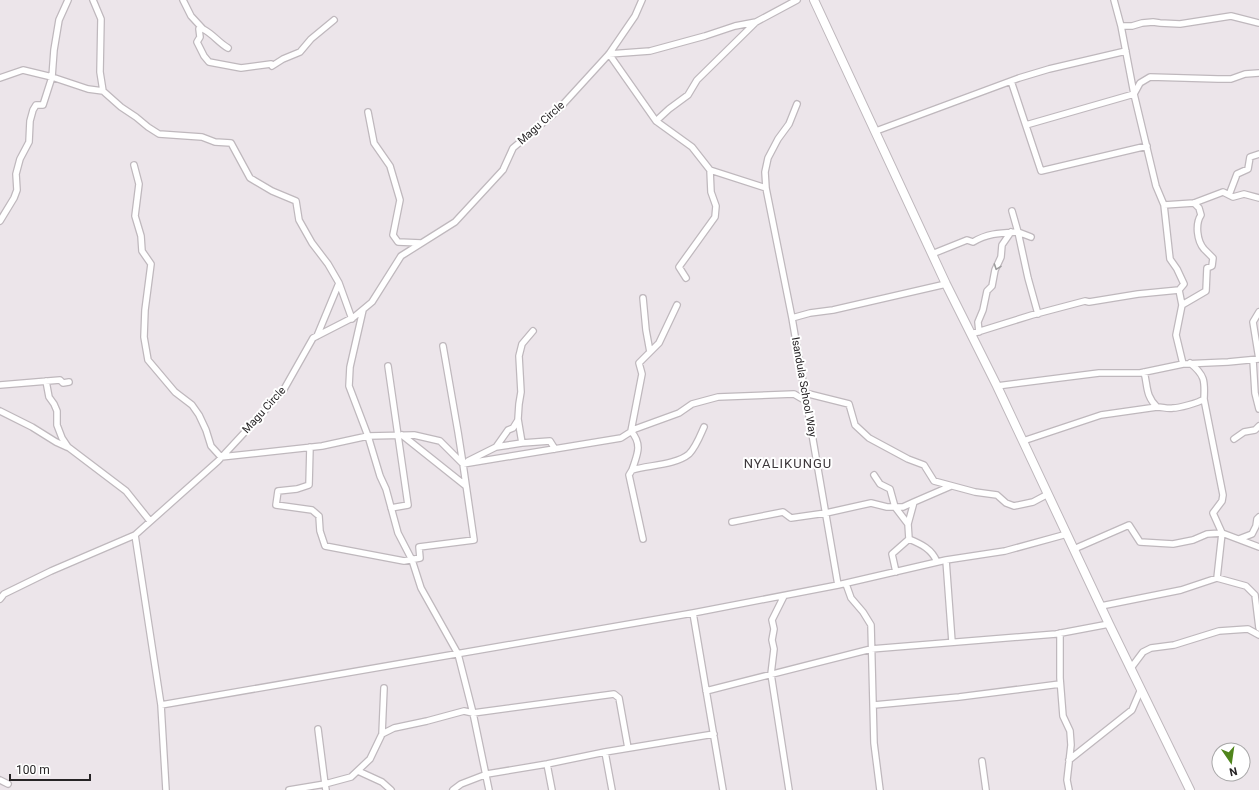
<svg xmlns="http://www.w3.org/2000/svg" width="1259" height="790" font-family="Roboto,sans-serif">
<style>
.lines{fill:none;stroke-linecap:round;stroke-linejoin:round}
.street-casing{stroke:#bfb8bd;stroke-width:8}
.secondary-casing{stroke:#bfb8bd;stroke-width:10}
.street{stroke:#fff;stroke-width:5.5}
.secondary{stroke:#fff;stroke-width:8}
.oneway{stroke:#9d9c9d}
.labels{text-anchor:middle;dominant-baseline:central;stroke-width:4;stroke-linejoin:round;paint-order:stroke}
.street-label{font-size:11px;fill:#262325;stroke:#fff}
.quarter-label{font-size:13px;letter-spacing:1px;fill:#3d373b;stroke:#fff}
</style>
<rect width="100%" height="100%" fill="#ece5ea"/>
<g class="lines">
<defs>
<path id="street" d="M 93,0 L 101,19 L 100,72 L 103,91 L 121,107 L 136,117 L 148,127 L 159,134 L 202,137 L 215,142 L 231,143 L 250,178 L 272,191 L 296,201 L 299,220 L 312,243 L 328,264 L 339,283 L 317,336
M 183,0 L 191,16 L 203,29 L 199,29 L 200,37 L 197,42 L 204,56 L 209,62 L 241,68 L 271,64
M 1114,0 L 1121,26 L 1134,94 L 1156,186 L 1164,205 L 1170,259 L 1177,269 L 1184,284 L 1179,290 L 1182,305 L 1176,335 L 1183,364
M 1121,26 L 1132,26 L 1142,23 L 1153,22 L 1160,23 L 1180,24 L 1231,16 L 1259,23
M 203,29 C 213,34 219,43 228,48
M 609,54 L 656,121 L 692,147 L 710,170 L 766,188
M 609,54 L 650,51 L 705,36 L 735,26 L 756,22
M 272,66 L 283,59 L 300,52 L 311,39 L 334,20
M 0,78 L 23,70 L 52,77 L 88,89 L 103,91
M 1011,81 L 1041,171 L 1147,146
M 797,104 L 789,124 L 778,139 L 768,158 L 765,172 L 766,188 L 792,318 L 838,585
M 368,112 L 374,143 L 390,166 L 400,200 L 393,235 L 398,242 L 421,243
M 656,121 L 669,109 L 688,95 L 697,80 L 756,22 L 797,0
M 1026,125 L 1134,94 L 1140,83 L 1150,77 L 1218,79 L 1231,79 L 1245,74 L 1259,73
M 876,131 L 1019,78 L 1049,69 L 1126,51
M 134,165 L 139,184 L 135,216 L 141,236 L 142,251 L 151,264 L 145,310 L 144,337 L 148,360 L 175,392 L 192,405 L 199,415 L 206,430 L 211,446 L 221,457 L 322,446 L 368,436 L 414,435 L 440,441 L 463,464 L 458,432 L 443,346
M 1229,195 L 1237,174 L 1248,169 L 1250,157 L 1259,154
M 1164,205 L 1194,203 L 1223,192 L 1233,197 L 1244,194 L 1259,198
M 1012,211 L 1018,232 L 1031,237
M 0,221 L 14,198 L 17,190 L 16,174 L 20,159 L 29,142 L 30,121 L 33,110 L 36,105 L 43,105 L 52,77 L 54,50 L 59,20 L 68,0
M 932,254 L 967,240 L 973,242 C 988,233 1001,233 1018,232 L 1028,278 L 1038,314
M 686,278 L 679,267 L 715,217 L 716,206 L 711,192 L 710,170
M 339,283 L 352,319
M 1182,305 L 1206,291 L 1207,268 L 1212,266 L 1213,258 C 1210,255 1207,252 1204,249 C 1197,241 1195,224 1201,215 L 1199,208 L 1194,203
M 363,310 L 350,367 L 349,386 L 368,436 L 380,476 L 386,489 L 398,533 L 412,560 L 421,588 L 458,654 L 473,713 L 489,790
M 1259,312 L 1253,322 L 1259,359
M 792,318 L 810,313 L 833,310 L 946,284
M 533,331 L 522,344 L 519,356 L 521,392 L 519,404 L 518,419 L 522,443 L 550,441 L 555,449
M 979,332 L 978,322 L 983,310 L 987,291 L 992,286 L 995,270 L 1001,257 L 1002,245 L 1011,232
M 971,334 L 1032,315 L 1085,301 L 1089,302 L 1138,294 L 1179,290
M 650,352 L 659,343 L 677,305
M 1253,360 L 1255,393 L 1259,409
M 388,366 L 408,505 L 391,508
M 1144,372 C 1148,386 1145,395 1157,407 C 1163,407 1167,409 1173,408 C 1179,408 1198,403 1204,399 C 1205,381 1205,375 1190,363
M 46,381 L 49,397 L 54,404 L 57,411 L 57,425 L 62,438 L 68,447 L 126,491 L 150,521
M 0,385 L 60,380 L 63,383 L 69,382
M 997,386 L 1099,373 L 1140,373 L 1183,364 L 1228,362 L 1259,359
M 805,393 L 849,404 L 855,425 L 869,438 L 908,459 L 924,465 L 934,481 L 975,492 L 997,495 L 1006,503 L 1014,506 L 1033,502 L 1048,494
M 1204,399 L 1223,495 L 1222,501 L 1213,513 L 1222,533 L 1217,578
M 0,411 L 32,427 L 56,442 L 67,447
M 402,435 L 466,486
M 1234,439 L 1244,432 L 1255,430 L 1259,426
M 1023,441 L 1101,415 L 1157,407
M 310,447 L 309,485 L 297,489 L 278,491 L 276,505 L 312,510 L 319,516 L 320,531 L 325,546 L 404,561 L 420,558 L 419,547 L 474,540 L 463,464
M 496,447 L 522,443
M 468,461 L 496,447 L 508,430 L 513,428 L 518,420
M 463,464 L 621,438 L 635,429 L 679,413 L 692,404 L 718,397 L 794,394 L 806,401
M 632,470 C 637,455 643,445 631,431 L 642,374 L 639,363 L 650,352 L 646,330 L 643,298
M 874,475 L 880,484 L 890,489 L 895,507 L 908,524
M 732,522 L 783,512 L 791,518 L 826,513 L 871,503 L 887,507 L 903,507 L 914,502
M 643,539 L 629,475 L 632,470 C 649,465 676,465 689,454 C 696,447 700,436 704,427
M 909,539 C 921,544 932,549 937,562
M 1239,539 L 1252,534 L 1256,526 L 1257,519 L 1259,517
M 1074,549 L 1129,525 L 1140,542 L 1173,544 L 1193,540 L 1207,534 L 1222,533 L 1259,547
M 946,560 L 952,642
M 896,572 L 892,554 L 909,539 L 908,524 L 914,502 L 951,486
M 846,584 L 851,598 L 863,612 L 871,625 L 874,743 L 880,790
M 784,596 L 772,620 L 774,629 L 772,640 L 774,649 L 771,674 L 789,790
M 0,599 L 4,594 L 51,571 L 135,535
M 1101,606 L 1181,590 L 1217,578 L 1246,586 L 1255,595 L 1259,628
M 693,613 L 723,790
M 1060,633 L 1060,678 L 1063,716 L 1070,731 L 1071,745 L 1067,780 L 1069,790
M 1131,668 L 1143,652 L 1151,648 L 1174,645 L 1219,631 L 1248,629 L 1259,635
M 706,691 L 871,649 L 1056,634 L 1109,624
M 161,705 L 135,535 L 218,461 L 283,391 L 313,338 L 354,317 L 372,302 L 401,256 L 455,222 L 503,170 L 513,148 L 556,112 L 609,54 L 635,16 L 642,0
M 874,705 L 959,697 L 1060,684
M 318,729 L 325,784 L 351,777 L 370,759 L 382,734 L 394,728 L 427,721 L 464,711 L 473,713 L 614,694 L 619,698 L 628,748
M 382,734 L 384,688
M 605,752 L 612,790
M 1069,760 L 1132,710 L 1141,689
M 982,761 L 986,790
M 547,764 L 552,790
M 358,771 L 382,782 L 391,790
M 0,780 L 8,784
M 166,790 L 161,705 L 693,613 L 838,585 L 946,560 L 1005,551 L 1067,534
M 289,790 L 325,784 L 326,790
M 453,790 L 461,784 L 487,774 L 547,764 L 605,752 L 714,734"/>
<path id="secondary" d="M 814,0 L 946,284 L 997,386 L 1109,624 L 1190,790"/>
</defs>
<use href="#street" class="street-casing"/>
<use href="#secondary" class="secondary-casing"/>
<use href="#street" class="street"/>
<use href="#secondary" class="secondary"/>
</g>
<defs><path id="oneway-chevron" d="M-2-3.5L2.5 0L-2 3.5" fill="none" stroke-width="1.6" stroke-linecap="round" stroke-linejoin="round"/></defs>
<use class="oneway" href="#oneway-chevron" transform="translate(997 267) rotate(110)"/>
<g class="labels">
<g class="street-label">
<text transform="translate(541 123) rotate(-42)">Magu Circle</text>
<text transform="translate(804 387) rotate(80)">Isandula School Way</text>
<text transform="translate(264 410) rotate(-48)">Magu Circle</text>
</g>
<g class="quarter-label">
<text x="788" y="463">NYALIKUNGU</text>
</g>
</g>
<g transform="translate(1231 762) rotate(167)"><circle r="19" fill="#ffffff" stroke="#a8a7a8"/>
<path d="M0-3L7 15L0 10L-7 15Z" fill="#50851c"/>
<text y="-6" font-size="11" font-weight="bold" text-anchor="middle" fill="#262325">N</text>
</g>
<path d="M10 774v6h80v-6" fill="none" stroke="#262325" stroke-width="2"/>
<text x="16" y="774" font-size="12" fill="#262325" stroke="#ffffff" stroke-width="3" paint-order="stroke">100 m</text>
</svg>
